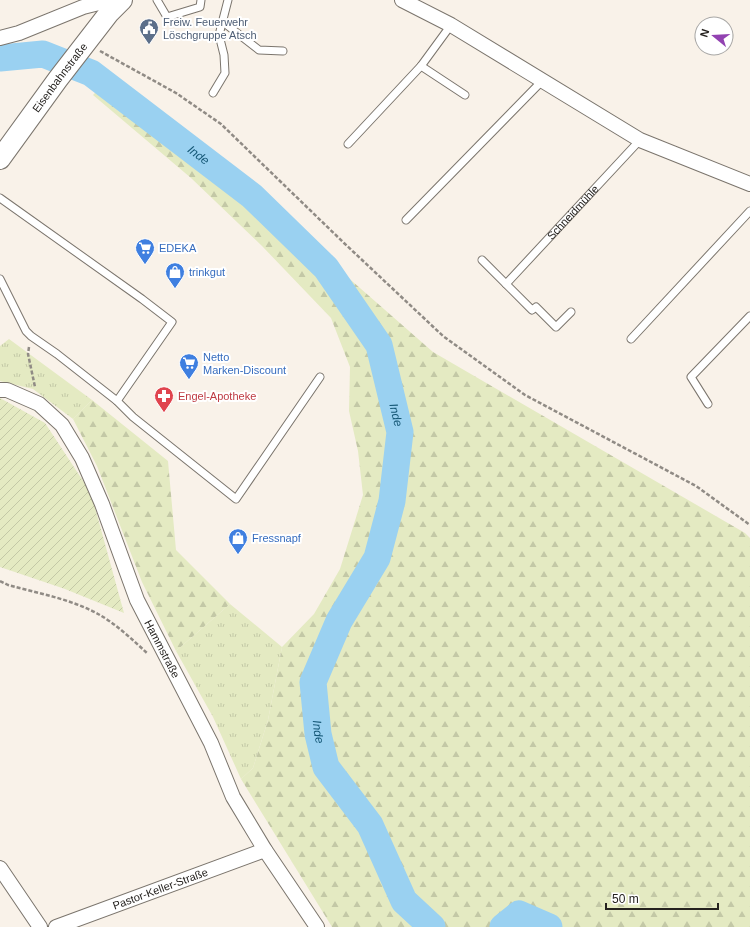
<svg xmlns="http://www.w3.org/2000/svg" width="750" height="927" font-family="Arial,sans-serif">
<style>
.grass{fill:url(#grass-tufts)}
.forest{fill:url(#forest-firs)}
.garden{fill:url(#garden-furrows)}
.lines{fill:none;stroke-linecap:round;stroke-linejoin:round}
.river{stroke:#9ad1f1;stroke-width:27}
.service-casing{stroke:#7b756d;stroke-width:9}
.minor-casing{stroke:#7b756d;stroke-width:16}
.secondary-casing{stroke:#7b756d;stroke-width:22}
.path{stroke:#908b85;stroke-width:2.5;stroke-dasharray:4 2;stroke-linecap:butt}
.service{stroke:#fff;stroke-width:7}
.minor{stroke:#fff;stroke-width:14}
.secondary{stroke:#fff;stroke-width:20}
.labels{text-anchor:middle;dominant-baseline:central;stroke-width:4;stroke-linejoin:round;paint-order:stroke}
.service-label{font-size:11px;fill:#4e5e75;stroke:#fff;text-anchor:start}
.street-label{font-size:11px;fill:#25221f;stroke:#fff}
.shop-label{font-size:11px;fill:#366cbe;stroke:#fff;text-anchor:start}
.health-label{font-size:11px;fill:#be3a42;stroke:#fff;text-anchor:start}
.water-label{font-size:12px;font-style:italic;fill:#135675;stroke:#fff}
</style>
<defs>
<pattern id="grass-tufts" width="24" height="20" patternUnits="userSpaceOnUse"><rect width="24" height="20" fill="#e4eac2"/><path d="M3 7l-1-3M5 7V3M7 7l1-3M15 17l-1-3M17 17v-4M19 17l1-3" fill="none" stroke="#c3c8a6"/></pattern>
<pattern id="forest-firs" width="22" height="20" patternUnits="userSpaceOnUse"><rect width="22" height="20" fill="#e4eac2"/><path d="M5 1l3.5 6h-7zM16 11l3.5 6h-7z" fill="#c3c8a6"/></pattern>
<pattern id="garden-furrows" width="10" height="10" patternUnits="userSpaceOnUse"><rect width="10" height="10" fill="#e4eac2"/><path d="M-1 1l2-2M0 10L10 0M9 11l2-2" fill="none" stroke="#c3c8a6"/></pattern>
</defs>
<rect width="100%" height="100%" fill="#f9f2e9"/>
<path class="grass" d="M 9,339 L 92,400 L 73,419 L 33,389 L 0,381 L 0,346 Z
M 230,604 L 282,647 L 268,720 L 253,768 L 241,779 L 213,717 L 176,651 Z"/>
<path class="forest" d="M 109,78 L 149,113 L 255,196 L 433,352 L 745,533 L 750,538 L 750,927 L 332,927 L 241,779 L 253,768 L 268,720 L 282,647 L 314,614 L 340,569 L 363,495 L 358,451 L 349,411 L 350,367 L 331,318 L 262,246 L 191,178 L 93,95 Z
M 92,400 L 168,461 L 176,550 L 230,604 L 176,651 L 142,582 L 97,466 L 73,419 Z"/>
<path class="garden" d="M 0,398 L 45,423 L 91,493 L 124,613 L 65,589 L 0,567 Z"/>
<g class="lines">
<g class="river">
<path id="s1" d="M 0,58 L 43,54 L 91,73 L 252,196 L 326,268 L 379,345 L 400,432 L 392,501 L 377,558 L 339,621 L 313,682 L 318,734 L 326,767 L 370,825 L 404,901 L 432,927"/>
<path d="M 503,927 L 519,914 L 549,927"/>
</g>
<defs>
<g id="service">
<path d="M 157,0 L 167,17 L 200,7 L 201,0"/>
<path d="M 223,22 L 259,50 L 283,51"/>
<path d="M 421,66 L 465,95"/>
<path d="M 213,93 L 225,73 L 224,55 L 219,35 L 228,0"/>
<path d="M 348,144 L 421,66 L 451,25"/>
<path d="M 0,198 L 142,299 L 172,322 L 117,401"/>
<path d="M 406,220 L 543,80"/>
<path d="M 482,260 L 532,310 L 536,307 L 556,327 L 571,312"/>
<path d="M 0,279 L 26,331 L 31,336 L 57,354 L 117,401 L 133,417 L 236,499 L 320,377"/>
<path id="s2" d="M 506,284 L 640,140"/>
<path d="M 631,339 L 750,211"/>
<path d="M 708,404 L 691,377 L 750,316"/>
</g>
<g id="minor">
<path d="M 402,0 L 451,25 L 640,140 L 750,184"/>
<path d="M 0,38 L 19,33 L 83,7 L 99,3 L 115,6"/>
<path id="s3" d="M 0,390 L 7,390 L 39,404 L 62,425 L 82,458 L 102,504 L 137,600 L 211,743 L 233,797 L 265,850 L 317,927"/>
<path d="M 0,868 L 40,927"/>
<path id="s4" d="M 56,927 L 265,850"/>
</g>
<g id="secondary">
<path id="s5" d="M 0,159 L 58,79 L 109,13 L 122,0"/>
</g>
</defs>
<use href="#service" class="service-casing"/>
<use href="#minor" class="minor-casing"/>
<use href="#secondary" class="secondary-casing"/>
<path class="path" d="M 100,51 L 176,93 L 221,124 L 344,243 L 443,336 L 525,395 L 696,486 L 750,525
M 29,347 L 28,354 L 35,387
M 0,581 L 8,585 C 37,593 71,599 98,614 C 115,623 134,641 148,654"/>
<use href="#service" class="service"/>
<use href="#minor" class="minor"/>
<use href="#secondary" class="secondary"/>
</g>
<defs>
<symbol id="civic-pin" viewBox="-11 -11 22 30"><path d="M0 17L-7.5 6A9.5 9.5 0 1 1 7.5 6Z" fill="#5c6f8a" stroke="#fff"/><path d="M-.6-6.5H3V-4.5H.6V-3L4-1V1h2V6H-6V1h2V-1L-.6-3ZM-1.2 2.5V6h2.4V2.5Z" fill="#fff"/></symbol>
<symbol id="supermarket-pin" viewBox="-11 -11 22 30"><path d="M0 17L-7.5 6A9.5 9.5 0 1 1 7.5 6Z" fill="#3f7fe0" stroke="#fff"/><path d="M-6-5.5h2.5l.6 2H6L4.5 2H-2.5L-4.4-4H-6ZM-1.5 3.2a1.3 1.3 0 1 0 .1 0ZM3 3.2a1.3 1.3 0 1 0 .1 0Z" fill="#fff"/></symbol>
<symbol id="shop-pin" viewBox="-11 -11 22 30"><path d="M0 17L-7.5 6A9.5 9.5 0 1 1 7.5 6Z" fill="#3f7fe0" stroke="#fff"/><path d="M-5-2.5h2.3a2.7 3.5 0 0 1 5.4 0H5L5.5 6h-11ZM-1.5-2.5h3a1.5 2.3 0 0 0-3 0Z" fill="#fff"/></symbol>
<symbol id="pharmacy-pin" viewBox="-11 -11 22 30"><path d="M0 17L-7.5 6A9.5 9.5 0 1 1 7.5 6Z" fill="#e0444e" stroke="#fff"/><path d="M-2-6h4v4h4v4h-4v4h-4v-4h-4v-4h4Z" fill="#fff"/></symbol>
</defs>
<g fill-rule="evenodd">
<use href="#civic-pin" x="138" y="17" width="22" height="30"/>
<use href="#supermarket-pin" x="134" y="237" width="22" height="30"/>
<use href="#shop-pin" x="164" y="261" width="22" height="30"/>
<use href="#supermarket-pin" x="178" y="352" width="22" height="30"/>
<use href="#pharmacy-pin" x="153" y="385" width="22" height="30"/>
<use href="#shop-pin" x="227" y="527" width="22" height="30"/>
</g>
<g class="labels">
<g class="service-label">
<text x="163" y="22">Freiw. Feuerwehr<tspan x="163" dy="13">Löschgruppe Atsch</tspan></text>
</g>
<g class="street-label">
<text stroke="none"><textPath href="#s5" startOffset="101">Eisenbahnstraße</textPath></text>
<text stroke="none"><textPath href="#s2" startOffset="98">Schneidmühle</textPath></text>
<text stroke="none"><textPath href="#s3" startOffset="319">Hammstraße</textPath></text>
<text stroke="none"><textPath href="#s4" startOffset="111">Pastor-Keller-Straße</textPath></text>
</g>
<g class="shop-label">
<text x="159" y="248">EDEKA</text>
<text x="189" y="272">trinkgut</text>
<text x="203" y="357">Netto<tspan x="203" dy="13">Marken-Discount</tspan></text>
<text x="252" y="538">Fressnapf</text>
</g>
<g class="health-label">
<text x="178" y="396">Engel-Apotheke</text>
</g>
<g class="water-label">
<text stroke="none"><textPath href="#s1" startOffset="230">Inde</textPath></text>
<text stroke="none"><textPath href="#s1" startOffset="566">Inde</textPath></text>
<text stroke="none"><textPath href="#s1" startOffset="902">Inde</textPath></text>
</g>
</g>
<g transform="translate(714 36) rotate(288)"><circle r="19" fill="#ffffff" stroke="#a8a7a5"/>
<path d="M0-3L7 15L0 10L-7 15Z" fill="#9242b1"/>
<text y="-6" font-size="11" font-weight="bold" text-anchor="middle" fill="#25221f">N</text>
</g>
<path d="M606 903v6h112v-6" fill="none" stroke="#25221f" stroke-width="2"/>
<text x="612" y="903" font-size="12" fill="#25221f" stroke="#ffffff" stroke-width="3" paint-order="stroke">50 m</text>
</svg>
